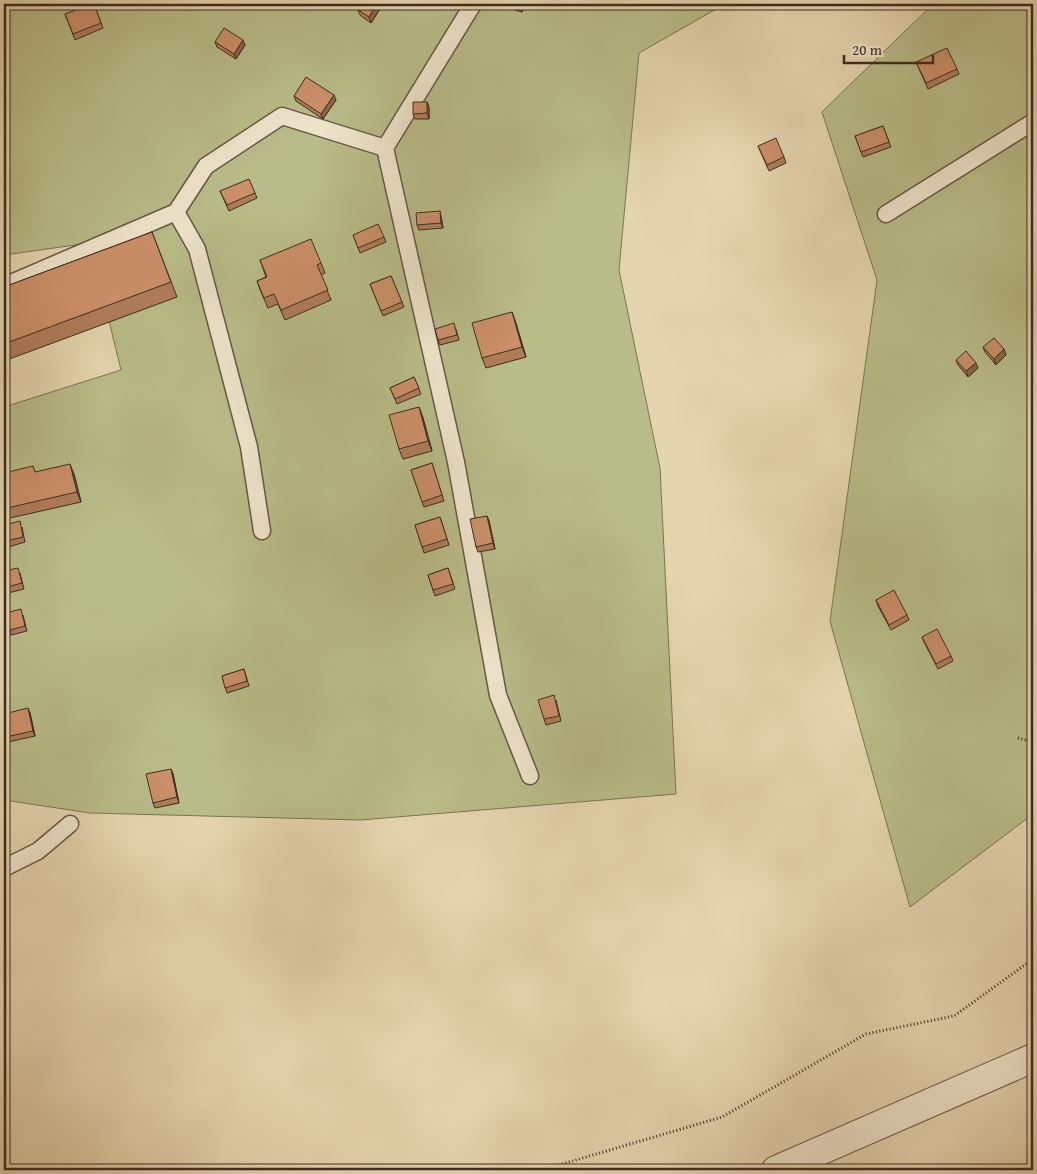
<svg xmlns="http://www.w3.org/2000/svg" width="1037" height="1174" font-family="'Gentium Book Plus',serif">
<style>
.green{fill:#b8bc88;stroke:#7a7454}
.lines{fill:none;stroke-linecap:round;stroke-linejoin:round}
.lane-casing{stroke:#675744;stroke-width:19}
.street-casing{stroke:#675744;stroke-width:30}
.path{stroke:#3d2d20;stroke-width:3;stroke-dasharray:1 2.5;stroke-linecap:butt}
.lane{stroke:#eee4cb;stroke-width:16}
.street{stroke:#eee4cb;stroke-width:28}
.wall{fill:#af7c5a;stroke:#3d2d20}
.shaded-wall{fill:#8e654a;stroke:#3d2d20}
.building{fill:#cb9069;stroke:#3d2d20}
</style>
<rect width="100%" height="100%" fill="#e5d5af"/>
<filter id="stains"><feTurbulence type="fractalNoise" baseFrequency=".004" numOctaves="4"/><feColorMatrix values="0 0 0 0 .2 0 0 0 0 .09 0 0 0 0 .02 0 0 0 .5 -.17"/></filter>
<radialGradient id="worn" r=".72"><stop offset=".6" stop-color="#630" stop-opacity="0"/><stop offset="1" stop-color="#630" stop-opacity=".3"/></radialGradient>
<path class="green" d="M 4,4 L 725,4 L 639,53 L 619,270 L 660,468 L 676,794 L 360,820 L 90,813 L 4,800 L 4,407 L 121,370 L 90,243 L 4,255 Z
M 933,4 L 1033,4 L 1033,814 L 910,907 L 830,621 L 877,280 L 822,112 Z"/>
<g class="lines">
<defs>
<path id="lane" d="M 473,4 L 385,148 L 456,462 L 498,695 L 530,776
M 176,212 L 197,249 L 249,447 L 262,531
M 886,214 L 1033,122
M 4,286 L 176,212 L 206,166 L 282,116 L 385,148
M 4,868 L 38,851 L 70,824"/>
<path id="street" d="M 776,1170 L 1033,1058"/>
</defs>
<use href="#lane" class="lane-casing"/>
<use href="#street" class="street-casing"/>
<path class="path" d="M 1018,738 L 1033,742
M 542,1170 L 722,1117 L 866,1034 L 954,1016 L 1033,959"/>
<use href="#lane" class="lane"/>
<use href="#street" class="street"/>
</g>
<path class="wall" d="M 94,4 L 103,28 L 75,40 L 65,14 Z
M 383,4 L 371,23 L 360,15 L 358,10 Z
M 493,4 L 524,4 L 522,12 Z
M 215,42 L 245,45 L 236,59 L 217,47 Z
M 916,62 L 957,69 L 959,74 L 928,89 Z
M 294,96 L 336,100 L 323,119 L 296,101 Z
M 427,102 L 429,107 L 429,119 L 415,119 L 413,114 Z
M 883,126 L 891,147 L 863,157 L 855,136 Z
M 758,146 L 784,157 L 786,163 L 769,171 Z
M 220,191 L 255,193 L 257,198 L 229,211 Z
M 441,216 L 443,228 L 419,230 L 417,225 Z
M 152,232 L 177,297 L 4,361 L 4,287 Z
M 353,235 L 384,237 L 386,242 L 360,253 Z
M 260,260 L 321,263 L 325,273 L 321,275 L 331,300 L 285,320 L 278,304 L 268,308 L 261,292 L 257,281 L 266,277 Z
M 391,276 L 404,307 L 383,316 L 370,284 Z
M 512,312 L 526,357 L 486,368 L 482,358 Z
M 456,329 L 459,340 L 440,345 L 438,340 Z
M 983,347 L 1004,349 L 1006,355 L 996,365 L 985,352 Z
M 956,360 L 978,368 L 968,377 L 958,365 Z
M 414,377 L 421,394 L 397,404 L 390,388 Z
M 419,407 L 423,418 L 432,451 L 403,459 L 399,449 Z
M 432,463 L 444,501 L 424,507 L 411,470 Z
M 33,466 L 35,472 L 74,474 L 81,502 L 10,518 L 7,508 Z
M 487,516 L 489,521 L 495,549 L 478,552 L 476,547 Z
M 440,517 L 449,545 L 424,553 L 415,525 Z
M 22,527 L 25,542 L 8,547 L 6,541 Z
M 448,568 L 455,589 L 435,596 L 428,575 Z
M 4,571 L 20,573 L 24,589 L 4,594 Z
M 876,600 L 907,615 L 909,620 L 891,630 L 878,606 Z
M 23,615 L 27,631 L 11,635 L 10,630 Z
M 922,637 L 951,656 L 953,661 L 938,669 L 924,642 Z
M 244,669 L 249,686 L 227,693 L 222,676 Z
M 556,700 L 561,721 L 546,725 L 544,719 Z
M 30,713 L 35,736 L 8,742 L 6,737 Z
M 171,769 L 173,774 L 179,803 L 155,808 L 153,803 Z"/>
<path class="shaded-wall" d="M 377,4 L 383,4 L 371,23 L 369,17 Z
M 521,4 L 524,4 L 522,12 L 520,6 Z
M 243,40 L 245,45 L 236,59 L 234,54 Z
M 334,95 L 336,100 L 323,119 L 321,114 Z
M 427,102 L 429,107 L 429,119 L 427,113 Z
M 440,211 L 441,216 L 443,228 L 441,223 Z
M 512,312 L 516,323 L 526,357 L 522,347 Z
M 1004,349 L 1006,355 L 996,365 L 994,359 Z
M 976,363 L 978,368 L 968,377 L 966,371 Z
M 419,407 L 423,418 L 432,451 L 428,441 Z
M 70,464 L 74,474 L 81,502 L 77,492 Z
M 487,516 L 489,521 L 495,549 L 493,543 Z
M 28,708 L 30,713 L 35,736 L 33,731 Z
M 171,769 L 173,774 L 179,803 L 177,797 Z"/>
<path class="building" d="M 92,4 L 94,4 L 101,23 L 73,34 L 65,14 Z
M 362,4 L 377,4 L 369,17 L 358,10 Z
M 511,4 L 521,4 L 520,6 Z
M 224,28 L 243,40 L 234,54 L 215,42 Z
M 947,48 L 957,69 L 926,83 L 916,62 Z
M 306,77 L 334,95 L 321,114 L 294,96 Z
M 413,102 L 427,102 L 427,113 L 413,114 Z
M 883,126 L 889,142 L 861,152 L 855,136 Z
M 776,138 L 784,157 L 767,165 L 758,146 Z
M 249,179 L 255,193 L 227,205 L 220,191 Z
M 440,211 L 441,223 L 417,225 L 416,213 Z
M 378,224 L 384,237 L 358,248 L 353,235 Z
M 152,232 L 171,282 L 4,344 L 4,287 Z
M 311,239 L 321,263 L 317,265 L 328,290 L 281,310 L 274,294 L 264,298 L 257,281 L 267,277 L 260,260 Z
M 391,276 L 402,302 L 381,311 L 370,284 Z
M 512,312 L 522,347 L 482,358 L 472,323 Z
M 454,323 L 457,335 L 438,340 L 435,329 Z
M 994,338 L 1004,349 L 994,359 L 983,347 Z
M 966,351 L 976,363 L 966,371 L 956,360 Z
M 414,377 L 419,388 L 395,399 L 390,388 Z
M 419,407 L 428,441 L 399,449 L 389,415 Z
M 432,463 L 442,495 L 422,502 L 411,470 Z
M 70,464 L 77,492 L 7,508 L 4,496 L 4,473 L 33,466 L 35,472 Z
M 487,516 L 493,543 L 476,547 L 470,519 Z
M 440,517 L 447,539 L 422,547 L 415,525 Z
M 20,521 L 23,537 L 6,541 L 4,531 L 4,525 Z
M 18,568 L 22,583 L 4,588 L 4,571 Z
M 448,568 L 453,584 L 433,590 L 428,575 Z
M 894,590 L 907,615 L 889,625 L 876,600 Z
M 21,609 L 25,626 L 10,630 L 6,613 Z
M 937,629 L 951,656 L 936,664 L 922,637 Z
M 244,669 L 247,681 L 225,688 L 222,676 Z
M 554,695 L 559,716 L 544,719 L 538,700 Z
M 28,708 L 33,731 L 6,737 L 4,728 L 4,714 Z
M 171,769 L 177,797 L 153,803 L 146,774 Z"/>
<rect width="1037" height="1174" fill="none" stroke="#e5d5af" stroke-width="20"/>
<rect x="5" y="5" width="1027" height="1164" fill="none" stroke="#3d2d20" stroke-width="2.5"/>
<rect x="10" y="10" width="1017" height="1154" fill="none" stroke="#3d2d20"/>
<path d="M844 55v8h89v-8" fill="none" stroke="#3d2d20" stroke-width="2.5"/>
<text x="852" y="55" font-size="15" fill="#3d2d20" stroke="#eee4cb" stroke-width="4" paint-order="stroke">20 m</text>
<rect width="100%" height="100%" filter="url(#stains)"/>
<rect width="100%" height="100%" fill="url(#worn)"/>
</svg>
